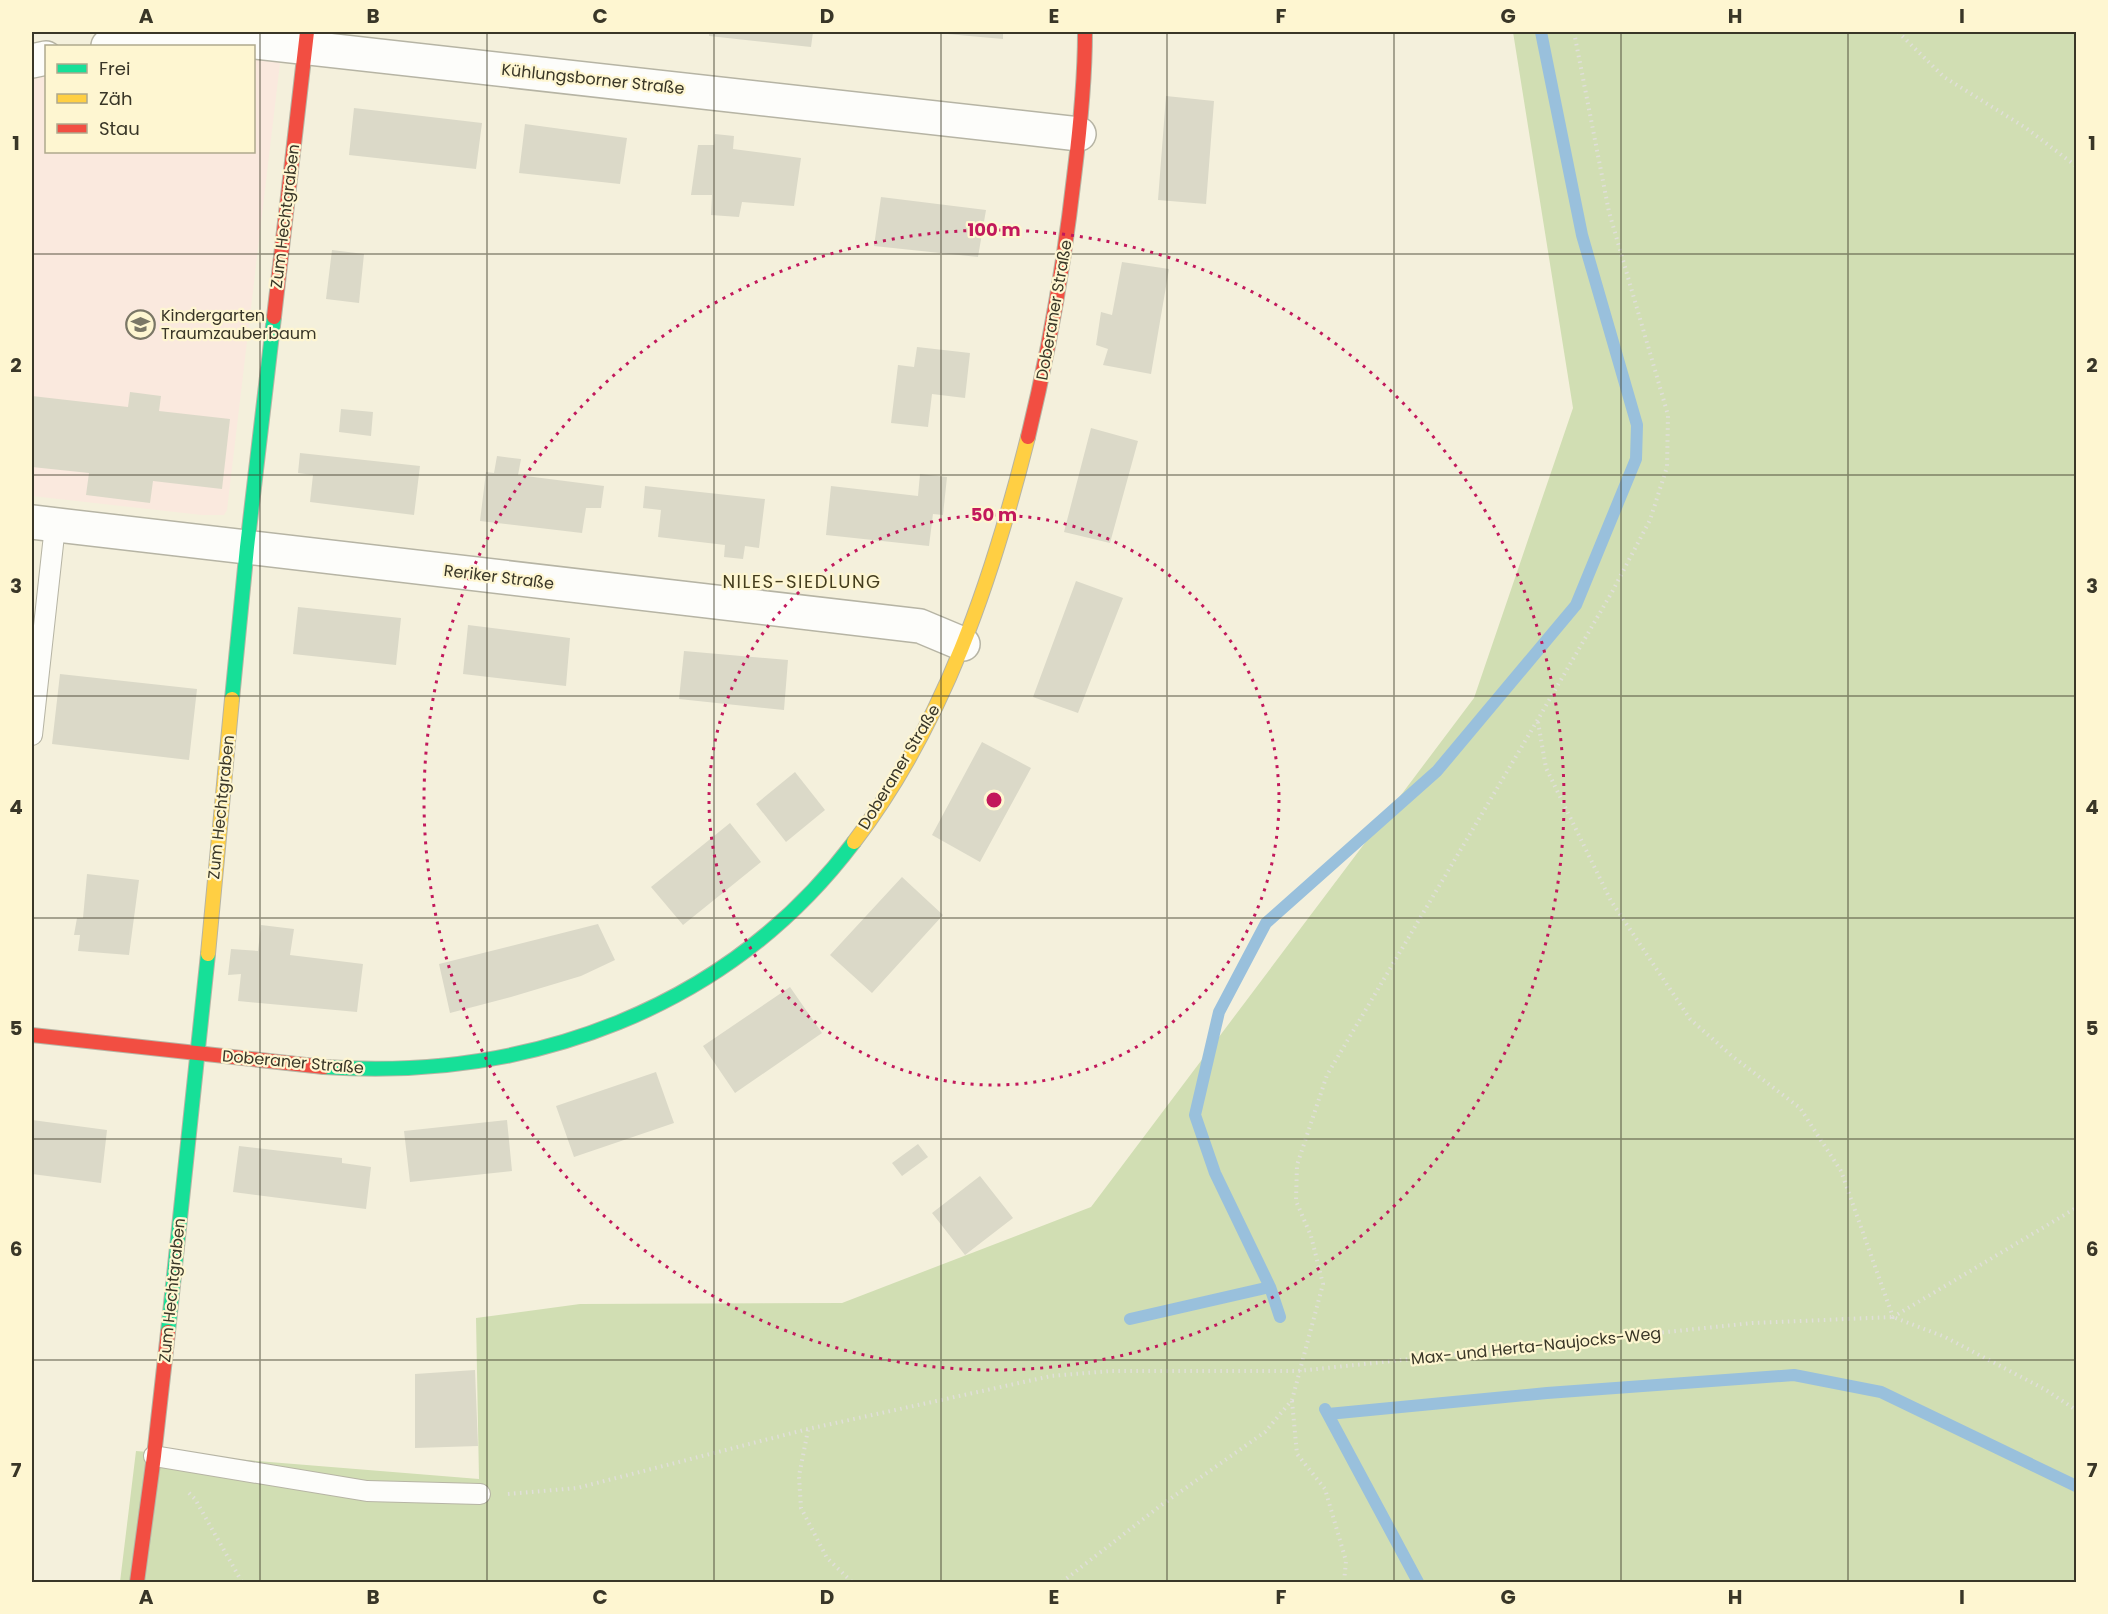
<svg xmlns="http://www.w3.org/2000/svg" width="2108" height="1614" font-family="Poppins,sans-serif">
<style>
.education{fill:#fae9de}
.park{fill:#d1deb3}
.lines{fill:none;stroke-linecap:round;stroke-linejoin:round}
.stream{stroke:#99c0dc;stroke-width:12}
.building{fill:#dbd9c8}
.lane-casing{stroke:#b6b4a4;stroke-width:22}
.street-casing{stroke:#b6b4a4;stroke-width:36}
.fast-casing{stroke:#b6b4a4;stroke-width:16}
.slow-casing{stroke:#b6b4a4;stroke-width:16}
.jam-casing{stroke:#b6b4a4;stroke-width:16}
.path{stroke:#e0dfd9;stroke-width:4;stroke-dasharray:1.5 4.5;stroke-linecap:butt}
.lane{stroke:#fdfdfa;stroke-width:20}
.street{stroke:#fdfdfa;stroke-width:33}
.fast{stroke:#16e098;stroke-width:14}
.slow{stroke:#ffcf43;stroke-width:14}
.jam{stroke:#f24e42;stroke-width:14}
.grid{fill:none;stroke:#393627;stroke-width:1.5;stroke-opacity:0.55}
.ring{fill:none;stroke:#c2185b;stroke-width:3;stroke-dasharray:3 6}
.labels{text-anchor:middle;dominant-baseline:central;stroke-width:4.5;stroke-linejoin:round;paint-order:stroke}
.street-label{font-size:16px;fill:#393627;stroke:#fef6d1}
.poi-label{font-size:16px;fill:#393627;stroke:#fef6d1;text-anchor:start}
.neighbourhood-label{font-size:18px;letter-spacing:1.5px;fill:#443d1d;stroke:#fef6d1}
.centre{fill:#c2185b;stroke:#fef6d1;stroke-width:3}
.ring-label{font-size:18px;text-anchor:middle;font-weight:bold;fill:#c2185b;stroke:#fef6d1;stroke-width:4.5;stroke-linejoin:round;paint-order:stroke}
.neatline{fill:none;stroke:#393627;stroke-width:2}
.grid-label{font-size:20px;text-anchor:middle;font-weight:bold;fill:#393627}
</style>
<rect width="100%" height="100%" fill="#f4f0dc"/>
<path class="education" d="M 254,54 L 271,55 L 280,63 L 227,510 L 224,515 L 202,515 L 32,496 L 32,77 L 46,74 L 46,152 L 254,152 Z"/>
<path class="park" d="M 1513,32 L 2076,32 L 2076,1582 L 120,1582 L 136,1451 L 479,1479 L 476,1318 L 580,1304 L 842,1303 L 1091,1207 L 1474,698 L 1573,408 Z"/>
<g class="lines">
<path class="stream" d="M 1280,1317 L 1270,1287 L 1215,1173 L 1195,1115 L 1219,1012 L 1266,923 L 1437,771 L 1576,605 L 1636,459 L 1637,425 L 1582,235 L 1541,32
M 1130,1319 L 1270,1287
M 1325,1409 L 1418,1582
M 1328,1414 L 1547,1393 L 1794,1375 L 1881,1392 L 2076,1486"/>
</g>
<path class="building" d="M 709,32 L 813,32 L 811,47 L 709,36 Z
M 936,32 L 1003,32 L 1003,39 L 936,33 Z
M 1166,96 L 1214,101 L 1206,204 L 1158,200 Z
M 354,108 L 482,123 L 476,169 L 349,155 Z
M 525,124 L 627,138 L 620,184 L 519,173 Z
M 715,134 L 734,136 L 733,149 L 801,158 L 794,206 L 742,202 L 739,217 L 711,215 L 712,195 L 691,195 L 698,145 L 714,145 Z
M 881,197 L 986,210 L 978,257 L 874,246 Z
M 332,250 L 364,254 L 359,303 L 326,299 Z
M 1122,262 L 1169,269 L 1151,374 L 1103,365 L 1108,349 L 1096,345 L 1101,312 L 1112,315 Z
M 917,347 L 970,353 L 965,398 L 932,394 L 928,427 L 891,423 L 898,365 L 914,367 Z
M 130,392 L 161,396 L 159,411 L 230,419 L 222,489 L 153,481 L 150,503 L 86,495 L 89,473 L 32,467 L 32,396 L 128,407 Z
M 341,409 L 373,412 L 371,436 L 339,432 Z
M 1091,428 L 1138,441 L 1110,543 L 1064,532 Z
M 300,453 L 420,466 L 414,515 L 310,502 L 313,475 L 298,473 Z
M 497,456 L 521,459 L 518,475 L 604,486 L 601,508 L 586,508 L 582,533 L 480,521 L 486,472 L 494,473 Z
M 920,474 L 947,477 L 943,515 L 933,514 L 929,546 L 826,535 L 831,486 L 918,496 Z
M 645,486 L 765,499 L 759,548 L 745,546 L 743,559 L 724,557 L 725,545 L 658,537 L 661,510 L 643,508 Z
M 1076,581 L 1123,598 L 1078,713 L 1033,697 Z
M 298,607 L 401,618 L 396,665 L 293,654 Z
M 468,625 L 570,638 L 566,686 L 463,674 Z
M 684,651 L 788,660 L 784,710 L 679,699 Z
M 60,674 L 197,689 L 189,760 L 52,744 Z
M 982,742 L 1031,768 L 980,862 L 932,835 Z
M 795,772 L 825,810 L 786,842 L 756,804 Z
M 730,823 L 761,862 L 683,925 L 651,887 Z
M 87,874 L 139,880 L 129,955 L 78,951 L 80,935 L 74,935 L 77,918 L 83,918 Z
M 902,877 L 943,915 L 872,993 L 830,955 Z
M 598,924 L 615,960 L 581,976 L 511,997 L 450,1013 L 439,964 Z
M 261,925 L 294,929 L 290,955 L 363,964 L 357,1012 L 238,1001 L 241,974 L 228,975 L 231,949 L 258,951 Z
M 790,987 L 822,1033 L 735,1093 L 703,1046 Z
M 656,1072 L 674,1123 L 574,1157 L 556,1106 Z
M 32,1120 L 107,1130 L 101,1183 L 32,1174 Z
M 507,1120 L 512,1171 L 410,1182 L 404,1131 Z
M 918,1144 L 928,1157 L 902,1176 L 892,1163 Z
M 239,1146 L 342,1158 L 342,1163 L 371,1167 L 366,1209 L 233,1192 Z
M 980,1176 L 1013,1218 L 965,1255 L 932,1213 Z
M 475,1370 L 478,1446 L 415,1448 L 415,1374 Z"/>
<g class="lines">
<defs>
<path id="lane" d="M 32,735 L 55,526
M 154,1456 L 367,1491 L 480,1494"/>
<path id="street" d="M 108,46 L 159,36 L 183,34 L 1079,134
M 32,61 L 46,58
M 32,522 L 920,626 L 963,644"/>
<path id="fast" d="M 232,699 L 247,547 L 274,317
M 324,1067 C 529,1081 728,1009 854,842
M 168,1332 L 208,954"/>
<path id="slow" d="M 854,842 C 944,724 992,580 1028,437
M 208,954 L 232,699"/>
<path id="jam" d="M 274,317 L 307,32
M 1028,437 C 1049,351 1064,265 1074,177 C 1080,129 1085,81 1085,32
M 32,1035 L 324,1067
M 137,1582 L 154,1456 L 168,1332"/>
</defs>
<use href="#lane" class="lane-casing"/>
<use href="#street" class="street-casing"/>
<use href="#fast" class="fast-casing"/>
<use href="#slow" class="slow-casing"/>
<use href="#jam" class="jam-casing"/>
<path class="path" d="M 1898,32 L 1944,77 L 2026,128 L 2076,166
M 1538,722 L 1546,768 L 1611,901 L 1690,1019 L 1732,1056 L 1800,1108 L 1841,1171 L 1893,1317 L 2076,1208
M 1292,1401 L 1297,1454 L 1325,1489 L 1346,1561 L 1344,1582
M 808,1430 L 799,1476 L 801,1508 L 827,1558 L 852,1582
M 189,1493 L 195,1499 L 242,1582
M 508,1494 L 577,1488 L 808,1429 L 1051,1376 L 1110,1371 L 1298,1371 L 1752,1323 L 1893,1317 L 1945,1337 L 2046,1390 L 2076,1410
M 1062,1582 L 1160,1506 L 1265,1432 L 1292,1400 L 1323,1284 L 1311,1236 L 1296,1201 L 1297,1165 L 1327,1075 L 1537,721 L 1612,592 L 1650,520 L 1667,467 L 1668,415 L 1609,212 L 1574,32"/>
<use href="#lane" class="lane"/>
<use href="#street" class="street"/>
<use href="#fast" class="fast"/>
<use href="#slow" class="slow"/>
<use href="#jam" class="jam"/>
</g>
<path class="grid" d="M 260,32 L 260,1582M 487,32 L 487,1582M 714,32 L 714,1582M 941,32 L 941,1582M 1167,32 L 1167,1582M 1394,32 L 1394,1582M 1621,32 L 1621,1582M 1848,32 L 1848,1582M 32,254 L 2076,254M 32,475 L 2076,475M 32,696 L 2076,696M 32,918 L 2076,918M 32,1139 L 2076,1139M 32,1360 L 2076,1360"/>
<g class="ring">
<circle cx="994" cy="800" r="285"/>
<circle cx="994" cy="800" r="570"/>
</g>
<defs>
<symbol id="school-ring" viewBox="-11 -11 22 22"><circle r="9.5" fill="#fef6d1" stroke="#7a7766" stroke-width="1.5"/><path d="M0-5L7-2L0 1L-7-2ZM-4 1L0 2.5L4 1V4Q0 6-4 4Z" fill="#7a7766"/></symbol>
</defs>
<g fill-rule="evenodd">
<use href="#school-ring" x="124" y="308" width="33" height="33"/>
</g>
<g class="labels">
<g class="street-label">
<text transform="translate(593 79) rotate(6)">Kühlungsborner Straße</text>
<text transform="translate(285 216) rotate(-83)">Zum Hechtgraben</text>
<text transform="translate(1054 310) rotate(-80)">Doberaner Straße</text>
<text transform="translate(499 577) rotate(7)">Reriker Straße</text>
<text transform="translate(899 767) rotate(-59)">Doberaner Straße</text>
<text transform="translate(221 807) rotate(-84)">Zum Hechtgraben</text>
<text transform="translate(293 1062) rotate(5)">Doberaner Straße</text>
<text transform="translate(172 1290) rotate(-84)">Zum Hechtgraben</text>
<text transform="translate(1536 1346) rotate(-6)">Max- und Herta-Naujocks-Weg</text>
</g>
<g class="poi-label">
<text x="161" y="315">Kindergarten<tspan x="161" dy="18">Traumzauberbaum</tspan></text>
</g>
<g class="neighbourhood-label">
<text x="802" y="581">NILES-SIEDLUNG</text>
</g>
</g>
<circle cx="994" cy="800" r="9" class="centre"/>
<g class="ring-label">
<text x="994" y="236">100 m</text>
<text x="994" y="521">50 m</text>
</g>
<rect width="2108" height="1614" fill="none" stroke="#fef6d1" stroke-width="66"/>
<rect x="45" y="45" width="210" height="108" fill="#fef6d1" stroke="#afa98d" stroke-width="1.5"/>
<rect x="57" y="64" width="30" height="9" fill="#16e098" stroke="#afa98d" stroke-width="1.5"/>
<text x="99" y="75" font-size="18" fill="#393627">Frei</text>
<rect x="57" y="94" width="30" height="9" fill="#ffcf43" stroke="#afa98d" stroke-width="1.5"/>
<text x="99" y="105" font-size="18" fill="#393627">Zäh</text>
<rect x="57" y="124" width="30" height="9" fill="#f24e42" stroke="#afa98d" stroke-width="1.5"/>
<text x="99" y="135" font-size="18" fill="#393627">Stau</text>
<rect x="33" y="33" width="2042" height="1548" class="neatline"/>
<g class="grid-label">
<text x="146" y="23">A</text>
<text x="373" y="23">B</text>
<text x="600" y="23">C</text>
<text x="827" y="23">D</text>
<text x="1054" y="23">E</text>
<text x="1281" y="23">F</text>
<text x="1508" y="23">G</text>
<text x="1735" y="23">H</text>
<text x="1962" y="23">I</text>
<text x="16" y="150">1</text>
<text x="2092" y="150">1</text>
<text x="16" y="372">2</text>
<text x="2092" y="372">2</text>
<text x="16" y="593">3</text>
<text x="2092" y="593">3</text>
<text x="16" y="814">4</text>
<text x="2092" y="814">4</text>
<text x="16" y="1035">5</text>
<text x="2092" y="1035">5</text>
<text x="16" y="1256">6</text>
<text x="2092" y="1256">6</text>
<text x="16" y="1477">7</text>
<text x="2092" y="1477">7</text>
<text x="146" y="1604">A</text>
<text x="373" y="1604">B</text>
<text x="600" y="1604">C</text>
<text x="827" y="1604">D</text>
<text x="1054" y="1604">E</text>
<text x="1281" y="1604">F</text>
<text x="1508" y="1604">G</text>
<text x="1735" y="1604">H</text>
<text x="1962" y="1604">I</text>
</g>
</svg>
